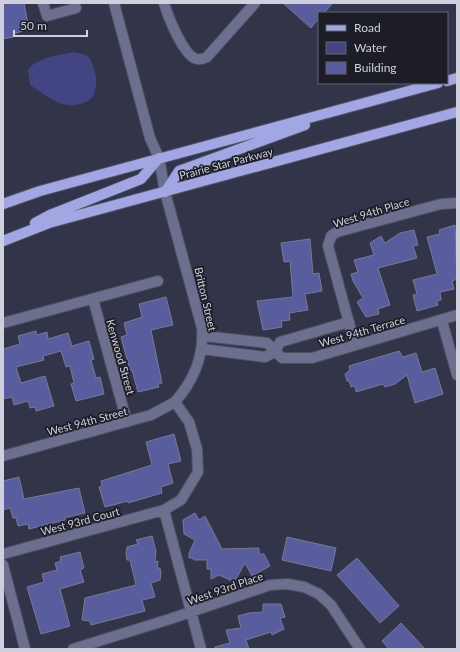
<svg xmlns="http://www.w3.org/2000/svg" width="460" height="652" font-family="Lato,sans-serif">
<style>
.water{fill:#434583}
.building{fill:#5a5d9d;stroke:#777a94}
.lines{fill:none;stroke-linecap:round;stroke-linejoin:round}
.minor-casing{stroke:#4e5065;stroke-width:12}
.major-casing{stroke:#4e5065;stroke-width:12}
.minor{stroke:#6c6f8d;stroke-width:10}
.major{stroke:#a2a7e3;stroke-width:10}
.labels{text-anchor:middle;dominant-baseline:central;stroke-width:3.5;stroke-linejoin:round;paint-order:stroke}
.street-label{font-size:11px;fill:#ced0de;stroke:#1c1d27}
</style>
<rect width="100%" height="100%" fill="#32344a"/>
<path class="water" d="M 75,52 L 88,56 C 96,67 100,87 91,99 C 67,114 51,99 30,85 L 28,70 C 37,57 60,55 75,52 Z"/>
<path class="building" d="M 3,3 L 24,3 L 29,29 L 13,34 L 13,37 L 3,39 Z
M 283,3 L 333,3 L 324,13 L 319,13 L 319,18 L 311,28 Z
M 455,225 L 457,279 L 452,281 L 454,289 L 440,292 L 441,300 L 437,301 L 438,305 L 417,311 L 413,295 L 417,294 L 413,280 L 437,274 L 427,237 L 440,234 L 439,230 Z
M 414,230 L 418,245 L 413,246 L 417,258 L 378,268 L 390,305 L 378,309 L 379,314 L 366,317 L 357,302 L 363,298 L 353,281 L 351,274 L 358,272 L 354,260 L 374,255 L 370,243 L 381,236 L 385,243 L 400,233 Z
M 310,239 L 313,274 L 319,273 L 322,291 L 305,294 L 308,310 L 289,313 L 290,320 L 281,321 L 282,327 L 263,330 L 257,301 L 293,297 L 290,261 L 284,262 L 281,243 Z
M 166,297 L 173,325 L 151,330 L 162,383 L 158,384 L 159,387 L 138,392 L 132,370 L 130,370 L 121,337 L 127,335 L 124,323 L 142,317 L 139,304 Z
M 36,331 L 37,335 L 47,332 L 48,339 L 68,333 L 72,346 L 89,341 L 94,359 L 91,360 L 96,378 L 100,377 L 104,394 L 76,401 L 71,384 L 74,383 L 70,366 L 66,367 L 61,351 L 43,356 L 44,360 L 16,367 L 21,383 L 45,376 L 54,406 L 36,411 L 35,407 L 30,408 L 28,401 L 14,405 L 12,397 L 3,399 L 3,349 L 20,344 L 18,336 Z
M 399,351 L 403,357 L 416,353 L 422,372 L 435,368 L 443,394 L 415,403 L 407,375 L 395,384 L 385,387 L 383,384 L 356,392 L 355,386 L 351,387 L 349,381 L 347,381 L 345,374 L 350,370 L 349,366 Z
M 174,434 L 181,461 L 168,464 L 173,483 L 161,487 L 162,493 L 128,503 L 128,501 L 105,507 L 99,487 L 102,486 L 101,481 L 152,465 L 146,442 Z
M 19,477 L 24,499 L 79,488 L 85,513 L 64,518 L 65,520 L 29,529 L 28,524 L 18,526 L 16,518 L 13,518 L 10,508 L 3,510 L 3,481 Z
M 195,513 L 199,520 L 205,516 L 222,549 L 259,548 L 259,554 L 264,554 L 270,566 L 252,576 L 245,563 L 236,579 L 232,581 L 219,575 L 211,579 L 211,569 L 207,569 L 207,560 L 194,560 L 192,558 L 189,558 L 189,553 L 195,540 L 184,534 L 183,520 Z
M 152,536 L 156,551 L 155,562 L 158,561 L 157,568 L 160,568 L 161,573 L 160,580 L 151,583 L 155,597 L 142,600 L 145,611 L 91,625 L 90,621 L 82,620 L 85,598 L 136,585 L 130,560 L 127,560 L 126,555 L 127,547 L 138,544 L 136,540 Z
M 287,537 L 336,548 L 331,571 L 282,560 Z
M 80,552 L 84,568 L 80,570 L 84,582 L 60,589 L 70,626 L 41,634 L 27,587 L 44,582 L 42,574 L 57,570 L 55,563 L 61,561 L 60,557 Z
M 357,558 L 399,606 L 380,623 L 337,575 Z
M 263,604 L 281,604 L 285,617 L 280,618 L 284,629 L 272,635 L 271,632 L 246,640 L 249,649 L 215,649 L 215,647 L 230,643 L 226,630 L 241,628 L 238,616 L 249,613 L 263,612 Z
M 401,623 L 425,649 L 389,649 L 382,641 Z"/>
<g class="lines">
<defs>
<path id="minor" d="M 43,3 L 47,16 L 76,8 L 74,3
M 114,3 L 150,138 L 159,158 L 165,192 L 202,328 C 204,357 194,380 175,402 L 189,422 L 197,449 L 198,472 L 181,500 L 164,510 L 201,649
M 164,3 C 168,17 182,51 194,58 C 198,60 203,59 207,57 L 255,3
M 93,299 L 127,422
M 442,321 L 457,375
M 3,323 L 158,281
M 203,336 L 267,343 L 282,358 L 312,358 L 457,315
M 355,345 L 328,246 L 331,236 L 337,232 L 441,204 L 457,203
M 202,349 L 265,357 L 275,352 L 280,342 L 349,322
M 3,456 L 151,415 L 175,402
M 3,554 L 164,510
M 3,565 L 25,649
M 73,649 L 170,619 L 270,585 L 288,584 L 304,587 L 319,594 L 331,605 L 360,649"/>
<path id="major" d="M 447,81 L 457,78
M 165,192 L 179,171 L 305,125
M 3,204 L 40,191 L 438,83
M 35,223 L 50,215 L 141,179 L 159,158
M 3,241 L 49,223 L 457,112"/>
</defs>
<use href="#minor" class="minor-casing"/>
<use href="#major" class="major-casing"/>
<use href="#minor" class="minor"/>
<use href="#major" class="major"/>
</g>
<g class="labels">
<g class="street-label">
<text transform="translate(226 163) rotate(-15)">Prairie Star Parkway</text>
<text transform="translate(371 212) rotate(-17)">West 94th Place</text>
<text transform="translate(206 299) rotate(77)">Britton Street</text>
<text transform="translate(362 331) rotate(-16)">West 94th Terrace</text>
<text transform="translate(121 357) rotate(74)">Kenwood Street</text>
<text transform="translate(87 421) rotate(-15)">West 94th Street</text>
<text transform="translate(80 521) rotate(-15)">West 93rd Court</text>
<text transform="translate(225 588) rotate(-19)">West 93rd Place</text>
</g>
</g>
<rect width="460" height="652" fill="none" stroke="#ced0de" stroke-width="8"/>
<rect x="318" y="12" width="130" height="72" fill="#1c1d27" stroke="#636570"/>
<rect x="326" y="25" width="20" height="6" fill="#a2a7e3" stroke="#636570"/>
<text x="354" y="32" font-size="12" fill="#ced0de">Road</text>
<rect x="326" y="42" width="20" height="12" fill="#434583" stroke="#636570"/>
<text x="354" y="52" font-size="12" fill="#ced0de">Water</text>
<rect x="326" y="62" width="20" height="12" fill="#5a5d9d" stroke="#636570"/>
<text x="354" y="72" font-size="12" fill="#ced0de">Building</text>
<path d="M14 30v6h73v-6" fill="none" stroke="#ced0de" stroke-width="2"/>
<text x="20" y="30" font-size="12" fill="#ced0de" stroke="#1c1d27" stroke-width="3" paint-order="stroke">50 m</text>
</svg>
